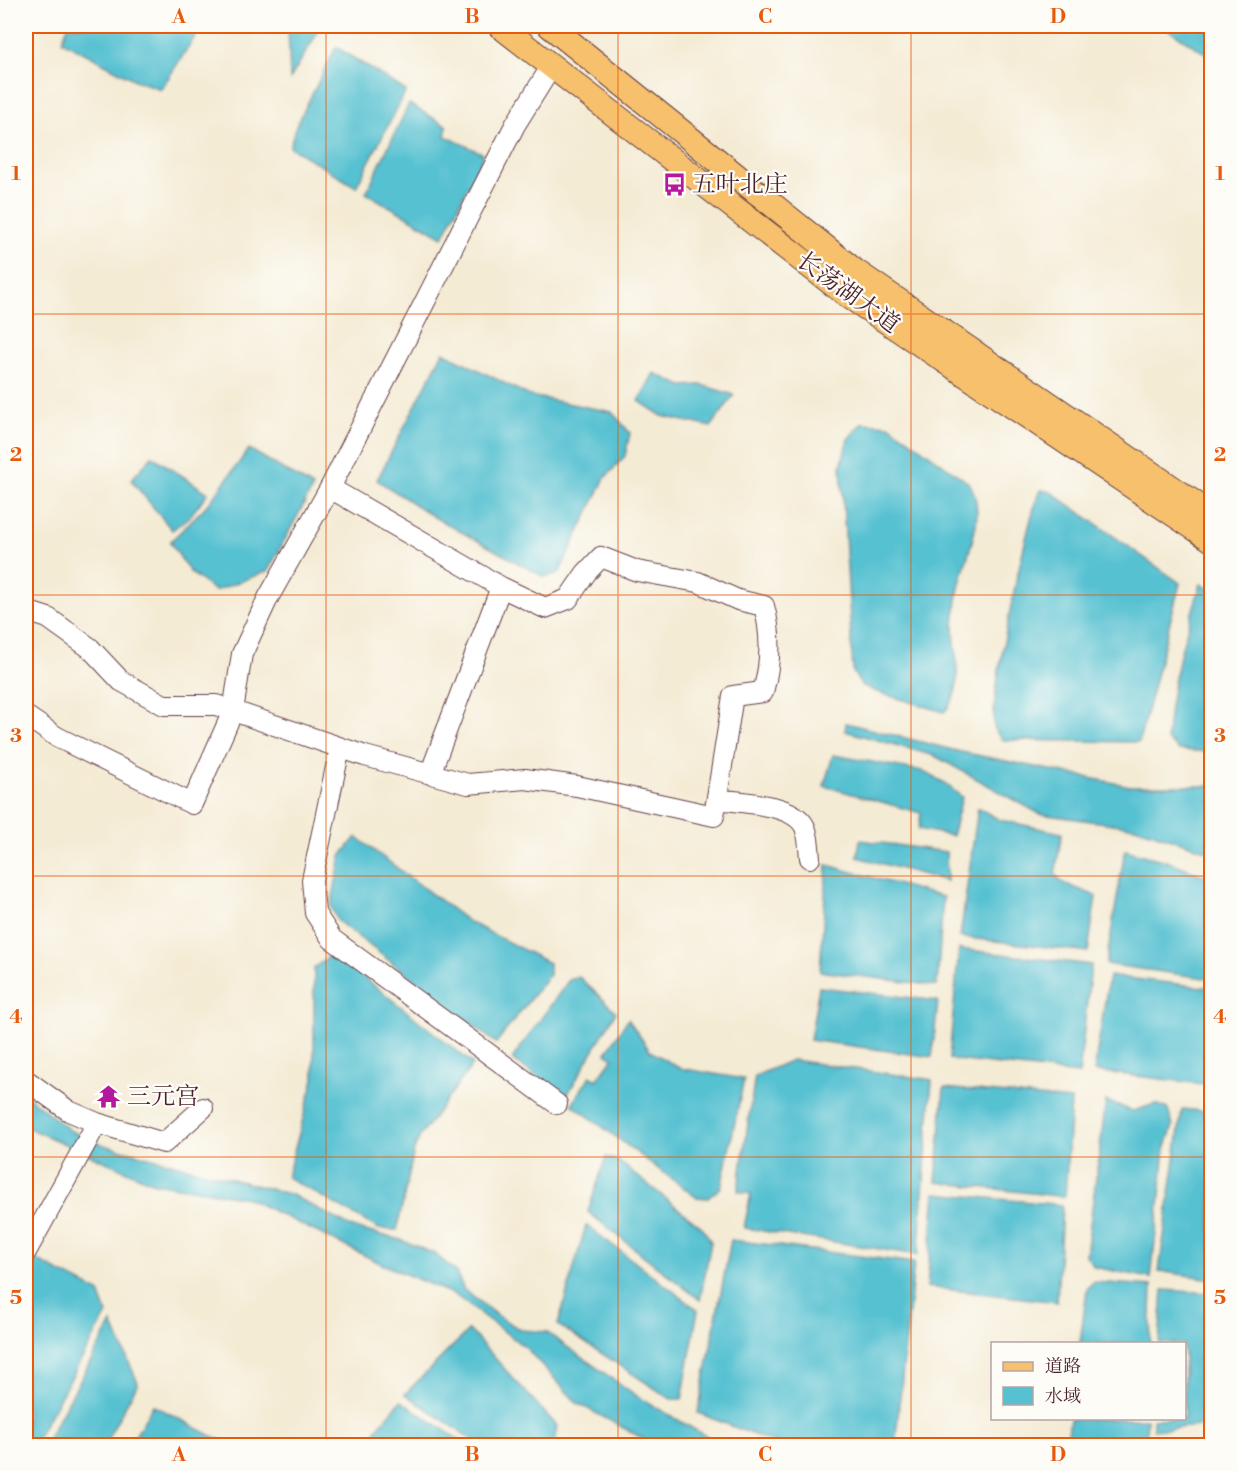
<svg xmlns="http://www.w3.org/2000/svg" width="1237" height="1471" font-family="'Libre Bodoni','Noto Serif SC',serif">
<style>
.water{fill:#56c1d1;stroke:#50707e;stroke-width:1.5}
.lines{fill:none;stroke-linecap:round;stroke-linejoin:round}
.minor-casing{stroke:#643e44;stroke-width:22}
.major-casing{stroke:#643e44;stroke-width:26}
.minor{stroke:#fff;stroke-width:20}
.major{stroke:#f7c06c;stroke-width:24}
.grid{fill:none;stroke:#e8590c;stroke-width:1.5;stroke-opacity:0.55}
.labels{text-anchor:middle;dominant-baseline:central;stroke-width:4.5;stroke-linejoin:round;paint-order:stroke}
.poi-label{font-size:24px;fill:#4a1f2b;stroke:#fdfcf7;text-anchor:start}
.street-label{font-size:24px;fill:#4a1f2b;stroke:#fdfcf7}
.neatline{fill:none;stroke:#e8590c;stroke-width:2}
.grid-label{font-size:20px;text-anchor:middle;font-weight:bold;fill:#e8590c}
</style>
<rect width="100%" height="100%" fill="#fdfcf7"/>
<filter id="ink" filterUnits="userSpaceOnUse"><feTurbulence type="fractalNoise" baseFrequency=".0167" numOctaves="2"/><feDisplacementMap in="SourceGraphic" scale="12" xChannelSelector="R" yChannelSelector="G"/><feConvolveMatrix kernelMatrix="1 2 1 2 8 2 1 2 1" color-interpolation-filters="sRGB"/></filter>
<filter id="wash" filterUnits="userSpaceOnUse"><feTurbulence type="fractalNoise" baseFrequency=".008" numOctaves="4" result="noise"/><feDisplacementMap in="SourceGraphic" scale="24" xChannelSelector="R" yChannelSelector="G"/><feGaussianBlur stdDeviation="1.35" result="paint"/><feColorMatrix in="noise" values="0 0 0 0 0 0 0 0 0 0 0 0 0 0 0 0 0 1.4 0 .05"/><feComposite in="paint" operator="in"/></filter>
<g filter="url(#wash)">
<rect width="100%" height="100%" fill="#f4ebd4"/>
<path class="water" d="M 68,26 L 207,26 L 198,32 L 161,89 L 135,80 L 62,41 Z
M 288,26 L 318,26 L 316,35 L 290,79 Z
M 1163,26 L 1211,26 L 1211,57 Z
M 336,47 L 406,91 L 356,187 L 290,147 L 295,128 Z
M 409,104 L 447,126 L 445,136 L 484,154 L 443,237 L 366,193 Z
M 443,352 L 530,396 L 612,412 L 630,433 L 625,456 L 605,478 L 559,573 L 544,577 L 434,517 L 377,480 Z
M 654,373 L 682,386 L 701,385 L 734,395 L 711,427 L 662,416 L 639,401 Z
M 862,423 L 889,425 L 970,484 C 990,520 960,563 957,600 C 956,609 954,619 954,628 C 954,654 966,692 944,712 L 877,692 L 861,685 L 853,672 L 841,466 L 848,439 Z
M 249,449 L 313,487 L 268,571 L 215,591 L 190,572 L 170,542 L 210,502 Z
M 152,456 L 208,493 L 190,516 L 172,530 L 131,480 Z
M 1040,490 L 1051,492 L 1180,583 L 1139,742 L 1003,740 C 1000,737 996,733 995,729 C 987,706 1028,517 1040,490 Z
M 1201,584 L 1211,590 L 1211,752 L 1179,750 L 1167,740 C 1169,687 1185,634 1201,584 Z
M 846,723 L 961,752 L 1130,786 L 1211,786 L 1211,852 L 1135,827 L 1040,814 L 935,756 L 845,731 Z
M 833,755 L 922,771 L 943,782 L 962,797 L 952,836 L 919,829 L 921,813 L 824,786 Z
M 978,808 L 1000,820 L 1062,833 L 1055,874 L 1063,883 L 1096,896 L 1088,952 L 960,937 Z
M 356,837 L 469,922 L 549,963 L 549,975 L 496,1043 L 338,921 L 331,907 L 341,856 Z
M 860,840 L 946,852 L 947,881 L 857,857 Z
M 1125,850 L 1173,863 L 1211,879 L 1211,979 L 1106,964 Z
M 827,865 L 943,897 L 937,986 L 820,971 Z
M 959,949 L 1091,965 L 1079,1074 L 949,1059 Z
M 333,953 L 473,1064 L 420,1136 L 414,1150 L 397,1230 L 379,1229 L 287,1177 L 314,1079 L 314,968 Z
M 1109,976 L 1211,988 L 1211,1085 L 1094,1071 Z
M 579,977 L 616,1012 L 566,1097 L 512,1059 L 569,980 Z
M 819,987 L 938,1001 L 932,1057 L 810,1040 Z
M 628,1019 L 650,1051 L 679,1068 L 744,1079 L 721,1187 L 708,1198 L 696,1197 L 572,1104 L 590,1076 L 597,1080 L 613,1058 L 606,1053 Z
M 792,1060 L 932,1080 L 918,1255 L 744,1228 L 751,1194 L 738,1191 L 755,1076 Z
M 944,1088 L 1071,1100 L 1065,1197 L 936,1182 Z
M 26,1095 L 71,1131 L 104,1145 L 292,1195 L 353,1228 L 401,1240 L 435,1254 L 456,1272 L 464,1290 L 499,1317 L 521,1330 L 546,1332 L 637,1396 L 721,1445 L 655,1445 L 577,1403 L 526,1348 L 455,1295 L 382,1264 L 247,1198 L 154,1183 L 26,1127 Z
M 1106,1101 L 1133,1111 L 1155,1104 L 1168,1109 L 1173,1126 L 1165,1149 L 1151,1278 L 1094,1267 L 1086,1255 Z
M 1182,1109 L 1211,1112 L 1211,1279 L 1159,1271 Z
M 606,1157 L 618,1161 L 703,1228 L 711,1242 L 700,1300 L 588,1212 Z
M 935,1193 L 1062,1205 L 1057,1302 L 927,1287 Z
M 586,1225 L 698,1310 L 682,1399 L 671,1399 L 558,1325 Z
M 731,1240 L 914,1263 L 895,1445 L 780,1445 L 698,1413 Z
M 32,1258 L 99,1292 L 107,1314 L 33,1445 L 26,1446 L 26,1268 Z
M 1093,1282 L 1152,1286 L 1150,1343 L 1080,1343 L 1087,1289 Z
M 1163,1290 L 1211,1293 L 1211,1420 L 1200,1426 L 1153,1430 L 1153,1419 L 1184,1418 L 1184,1344 L 1159,1343 Z
M 112,1323 L 138,1383 L 104,1445 L 44,1445 Z
M 469,1330 L 557,1426 L 554,1445 L 480,1445 L 405,1394 Z
M 401,1401 L 467,1445 L 398,1445 L 375,1431 Z
M 153,1405 L 229,1445 L 130,1445 Z
M 1070,1419 L 1147,1419 L 1146,1436 C 1121,1446 1097,1446 1070,1445 L 1067,1442 Z"/>
</g>
<g filter="url(#ink)">
<g class="lines">
<defs>
<path id="minor" d="M 330,488 L 501,587
M 26,611 L 48,618 L 90,648 L 121,681 L 164,705 L 216,705 L 365,756 L 468,784 L 525,779 L 577,786 L 714,816 L 733,696 L 763,692 C 771,663 772,635 764,606 L 738,600 L 698,582 L 637,571 L 601,557 L 586,573 L 568,599 L 545,608 L 501,587 L 430,774
M 26,716 L 57,737 L 192,804 L 233,711 L 242,654 L 268,598 L 330,488 L 515,125 L 551,67
M 340,748 L 312,880 L 315,913 L 332,939 L 557,1104
M 717,799 C 741,803 798,803 806,830 C 809,839 809,849 810,858
M 26,1080 L 69,1111 L 97,1123 L 164,1143 L 203,1108
M 26,1252 L 97,1123"/>
<path id="major" d="M 500,26 L 847,295 L 1212,540
M 550,26 L 855,271 L 1212,515"/>
</defs>
<use href="#minor" class="minor-casing"/>
<use href="#major" class="major-casing"/>
<use href="#minor" class="minor"/>
<use href="#major" class="major"/>
</g>
</g>
<path class="grid" d="M 326,26 L 326,1446M 618,26 L 618,1446M 911,26 L 911,1446M 26,314 L 1212,314M 26,595 L 1212,595M 26,876 L 1212,876M 26,1157 L 1212,1157"/>
<defs>
<symbol id="bus-bare" viewBox="-9 -9 18 18"><path d="M-5-6H5V4H4V6H2V4H-2V6H-4V4H-5ZM-3.5-4V0h7V-4ZM-3.5 1.2v1.5H-2V1.2ZM2 1.2v1.5H3.5V1.2Z" fill="#b5179e" stroke="#fdfcf7" stroke-width="2.5" paint-order="stroke"/></symbol>
<symbol id="temple-bare" viewBox="-9 -9 18 18"><path d="M0-6L5-2H3V0L6.5 2.5H4V6H1.5V3h-3V6H-4V2.5H-6.5L-3 0V-2H-5Z" fill="#b5179e" stroke="#fdfcf7" stroke-width="2.5" paint-order="stroke"/></symbol>
</defs>
<g fill-rule="evenodd">
<use href="#bus-bare" x="658" y="168" width="33" height="33"/>
<use href="#temple-bare" x="92" y="1080" width="33" height="33"/>
</g>
<g class="labels">
<g class="poi-label">
<text x="692" y="185">五叶北庄</text>
<text x="127" y="1097">三元宫</text>
</g>
<g class="street-label">
<text transform="translate(848 293) rotate(36)">长荡湖大道</text>
</g>
</g>
<rect width="1237" height="1471" fill="none" stroke="#fdfcf7" stroke-width="66"/>
<rect x="991" y="1342" width="195" height="78" fill="#fdfcf7" stroke="#b5a4a5" stroke-width="1.5"/>
<rect x="1003" y="1362" width="30" height="9" fill="#f7c06c" stroke="#b5a4a5" stroke-width="1.5"/>
<text x="1045" y="1372" font-size="18" fill="#4a1f2b">道路</text>
<rect x="1003" y="1387" width="30" height="18" fill="#56c1d1" stroke="#b5a4a5" stroke-width="1.5"/>
<text x="1045" y="1402" font-size="18" fill="#4a1f2b">水域</text>
<rect x="33" y="33" width="1171" height="1405" class="neatline"/>
<g class="grid-label">
<text x="179" y="23">A</text>
<text x="472" y="23">B</text>
<text x="765" y="23">C</text>
<text x="1058" y="23">D</text>
<text x="16" y="180">1</text>
<text x="1220" y="180">1</text>
<text x="16" y="461">2</text>
<text x="1220" y="461">2</text>
<text x="16" y="742">3</text>
<text x="1220" y="742">3</text>
<text x="16" y="1023">4</text>
<text x="1220" y="1023">4</text>
<text x="16" y="1304">5</text>
<text x="1220" y="1304">5</text>
<text x="179" y="1461">A</text>
<text x="472" y="1461">B</text>
<text x="765" y="1461">C</text>
<text x="1058" y="1461">D</text>
</g>
</svg>
